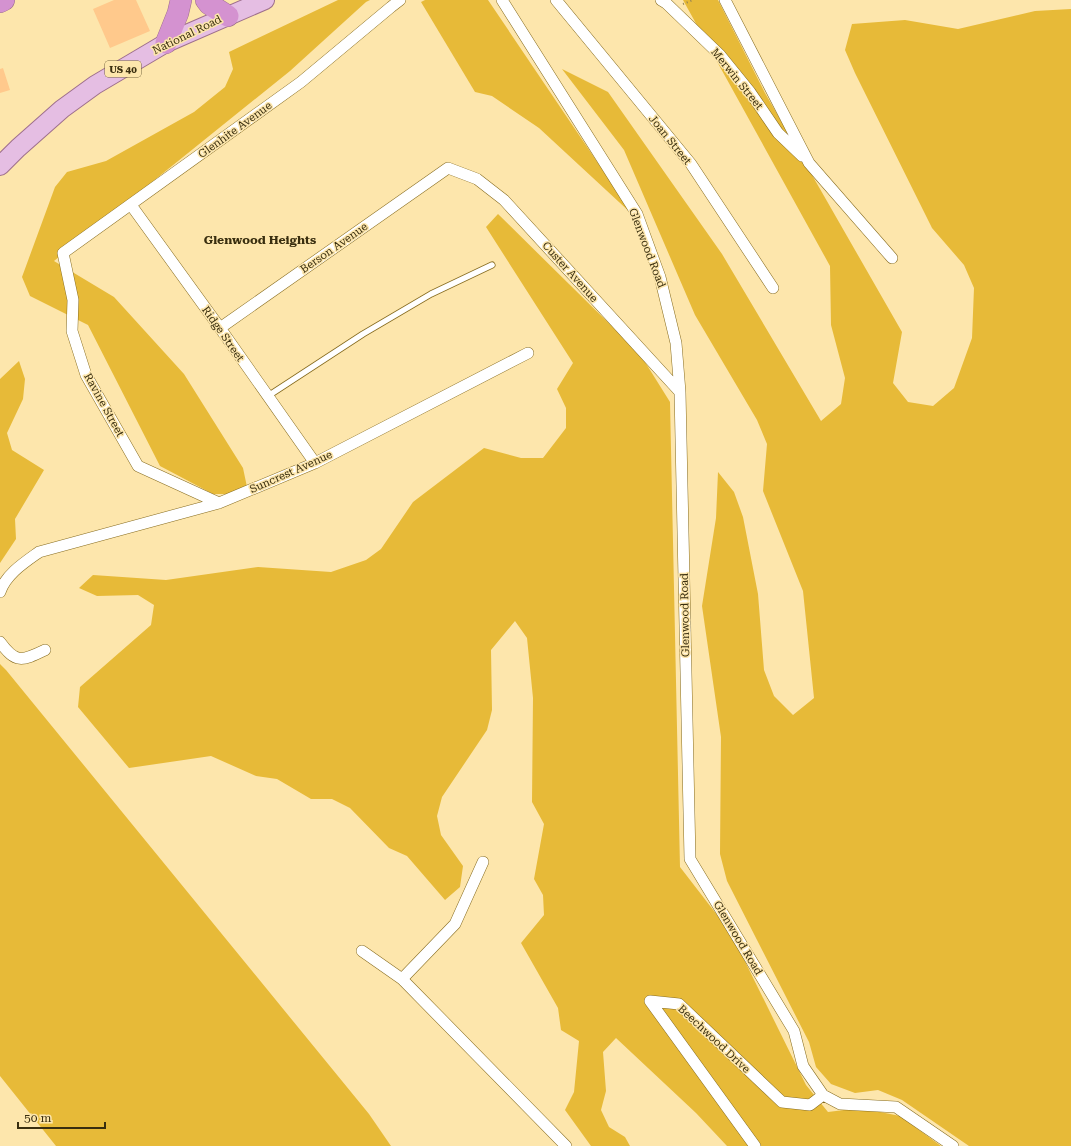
<svg xmlns="http://www.w3.org/2000/svg" width="1071" height="1146" font-family="'Roboto Serif',serif">
<style>
.green{fill:#e7ba38}
.building{fill:#ffc98c}
.lines{fill:none;stroke-linecap:round;stroke-linejoin:round}
.service-casing{stroke:#886d20;stroke-width:7}
.minor-casing{stroke:#886d20;stroke-width:12}
.primary-casing{stroke:#9e6f8c;stroke-width:20}
.motorway-casing{stroke:#9e6f8c;stroke-width:22}
.path{stroke:#918156;stroke-width:2;stroke-dasharray:1 3;stroke-linecap:butt}
.service{stroke:#fff;stroke-width:5.5}
.minor{stroke:#fff;stroke-width:11}
.primary{stroke:#e5bee3;stroke-width:18}
.motorway{stroke:#d492d0;stroke-width:21}
.labels{text-anchor:middle;dominant-baseline:central;stroke-width:3;stroke-linejoin:round;paint-order:stroke}
.shield{fill:#fde6ac;stroke:#74653e;stroke-width:1}
.shield-label{font-size:10px;font-weight:bold;fill:#392e0f}
.street-label{font-size:11px;fill:#392e0f;stroke:#fde6ac}
.neighbourhood-label{font-size:12px;font-weight:bold;fill:#392e0f;stroke:#fde6ac}
</style>
<rect width="100%" height="100%" fill="#fde6ac"/>
<path class="green" d="M 338,0 L 370,0 L 366,2 L 290,71 L 54,261 L 114,297 L 184,374 L 243,468 L 247,487 L 230,494 L 213,494 L 160,466 L 88,325 L 30,296 L 22,277 L 55,187 L 67,172 L 106,161 L 194,112 L 225,87 L 233,69 L 229,52 Z
M 425,0 L 488,0 L 633,215 L 539,128 L 492,96 L 475,92 L 421,2 Z
M 683,0 L 718,0 L 765,93 L 902,332 L 893,383 L 908,402 L 933,406 L 954,388 L 972,338 L 974,288 L 964,265 L 932,228 L 855,73 L 845,50 L 852,24 L 905,20 L 958,29 L 1035,11 L 1071,9 L 1071,1146 L 969,1146 L 902,1100 L 878,1090 L 855,1093 L 831,1084 L 816,1067 L 809,1042 L 727,881 L 720,854 L 721,737 L 702,606 L 716,518 L 718,472 L 734,492 L 743,517 L 758,594 L 764,670 L 774,696 L 793,715 L 814,698 L 803,591 L 763,491 L 767,444 L 757,420 L 695,315 L 624,150 L 562,69 L 608,92 L 722,254 L 821,421 L 841,404 L 845,378 L 831,325 L 830,266 Z
M 498,214 L 640,354 L 670,402 L 680,867 L 731,933 L 806,1085 L 828,1112 L 860,1108 L 900,1116 L 941,1146 L 727,1146 L 696,1113 L 616,1038 L 603,1052 L 606,1091 L 601,1110 L 609,1127 L 625,1137 L 630,1146 L 591,1146 L 565,1110 L 574,1092 L 579,1041 L 561,1030 L 558,1008 L 521,943 L 544,915 L 543,895 L 534,879 L 544,824 L 532,802 L 533,698 L 527,638 L 515,621 L 491,650 L 492,710 L 487,730 L 442,797 L 437,816 L 441,835 L 463,866 L 460,887 L 445,900 L 407,856 L 389,848 L 350,808 L 332,799 L 311,799 L 277,779 L 256,776 L 211,756 L 129,768 L 78,707 L 80,687 L 151,625 L 154,605 L 138,595 L 97,596 L 79,588 L 93,575 L 166,580 L 258,567 L 331,572 L 366,560 L 381,549 L 413,502 L 484,448 L 521,458 L 543,458 L 566,428 L 566,408 L 557,389 L 573,363 L 486,227 Z
M 19,361 L 25,379 L 23,399 L 7,433 L 12,450 L 44,470 L 15,519 L 16,539 L 0,563 L 0,379 Z
M 0,664 L 6,670 L 369,1114 L 391,1146 L 56,1146 L 0,1076 Z"/>
<path class="building" d="M 114,0 L 136,0 L 150,31 L 110,48 L 93,9 Z
M 3,68 L 10,90 L 0,93 L 0,69 Z"/>
<g class="lines">
<defs>
<path id="service" d="M 268,396 L 363,334 L 431,294 L 492,265"/>
<path id="minor" d="M 502,0 L 637,214 L 660,277 L 676,343 L 680,392 L 690,859 L 794,1031 L 803,1066 L 823,1095 L 840,1104 L 896,1107 L 953,1146
M 556,0 L 691,164 L 773,288
M 661,0 L 666,3 L 720,55 L 750,92 L 778,133 L 802,156
M 725,0 L 809,163 L 892,258
M 131,205 L 220,328 L 315,463
M 220,328 L 448,168 L 477,179 L 504,200 L 680,392
M 219,503 L 138,466 L 86,375 L 72,331 L 73,300 L 63,253 L 301,82 L 391,7 L 400,0
M 0,592 C 6,574 25,562 39,552 L 219,503 L 315,463 L 528,353
M 0,642 C 16,664 22,661 45,650
M 362,951 L 402,979 L 566,1146
M 402,979 L 455,924 L 483,862
M 755,1146 L 650,1001 L 679,1004 L 782,1102 L 810,1105 L 823,1095"/>
<path id="primary" d="M 0,166 L 18,148 L 62,109 L 95,85 L 166,43 L 265,0"/>
<path id="motorway" d="M 206,0 L 209,4 L 228,16
M 0,2 L 4,0
M 166,43 L 178,13 L 181,0"/>
</defs>
<use href="#service" class="service-casing"/>
<use href="#minor" class="minor-casing"/>
<use href="#primary" class="primary-casing"/>
<use href="#motorway" class="motorway-casing"/>
<path class="path" d="M 683,4 L 693,0"/>
<use href="#service" class="service"/>
<use href="#minor" class="minor"/>
<use href="#primary" class="primary"/>
<use href="#motorway" class="motorway"/>
</g>
<g class="labels">
<rect class="shield" x="105" y="61" width="36" height="16" rx="3"/>
<g class="shield-label">
<text x="123" y="69">US 40</text>
</g>
<g class="street-label">
<text transform="translate(187 35) rotate(-26)">National Road</text>
<text transform="translate(737 79) rotate(51)">Merwin Street</text>
<text transform="translate(235 130) rotate(-36)">Glenhite Avenue</text>
<text transform="translate(670 140) rotate(51)">Joan Street</text>
<text transform="translate(334 248) rotate(-35)">Berson Avenue</text>
<text transform="translate(647 248) rotate(69)">Glenwood Road</text>
<text transform="translate(570 272) rotate(48)">Custer Avenue</text>
<text transform="translate(223 334) rotate(55)">Ridge Street</text>
<text transform="translate(104 405) rotate(61)">Ravine Street</text>
<text transform="translate(291 472) rotate(-24)">Suncrest Avenue</text>
<text transform="translate(685 615) rotate(-91)">Glenwood Road</text>
<text transform="translate(738 938) rotate(59)">Glenwood Road</text>
<text transform="translate(714 1039) rotate(43)">Beechwood Drive</text>
</g>
<g class="neighbourhood-label">
<text x="260" y="240">Glenwood Heights</text>
</g>
</g>
<path d="M18 1122v6h87v-6" fill="none" stroke="#392e0f" stroke-width="2"/>
<text x="24" y="1122" font-size="12" fill="#392e0f" stroke="#fde6ac" stroke-width="3" paint-order="stroke">50 m</text>
</svg>
